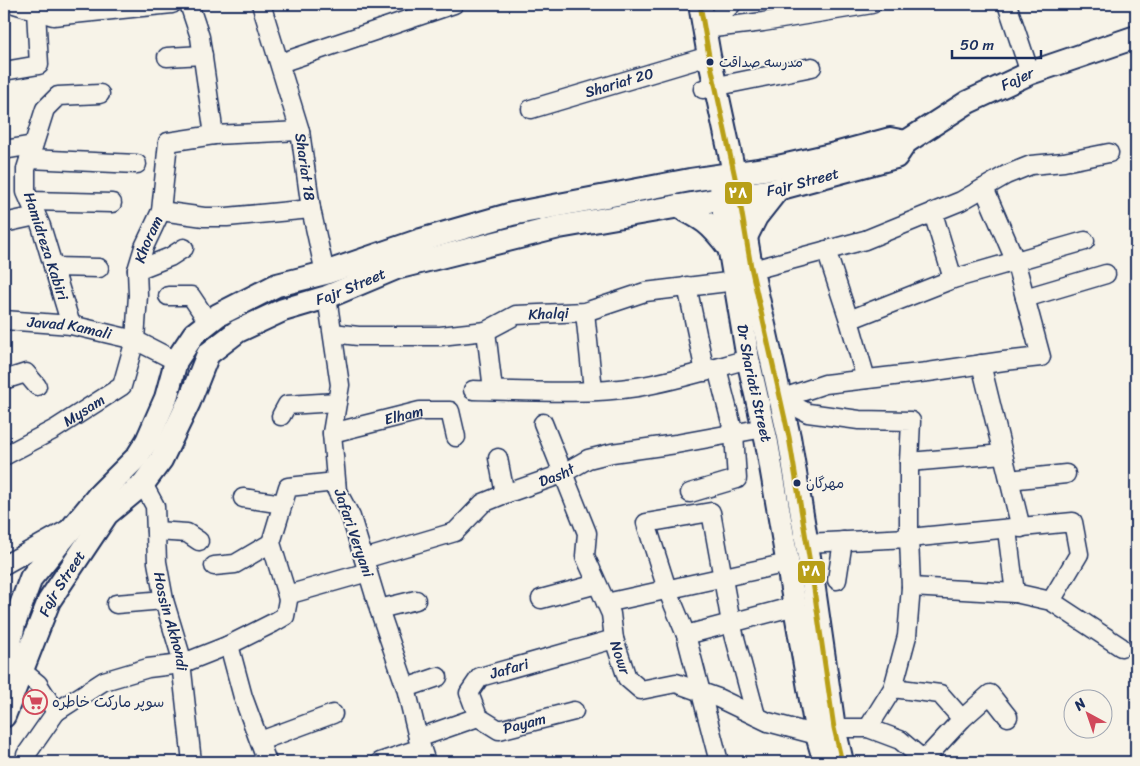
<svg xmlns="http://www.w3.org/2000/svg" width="1140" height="766" font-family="Sriracha,'Playpen Sans Arabic',sans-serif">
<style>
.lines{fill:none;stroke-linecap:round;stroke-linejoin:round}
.minor-casing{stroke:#1b2f5e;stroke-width:21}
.major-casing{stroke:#1b2f5e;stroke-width:26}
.minor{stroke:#f7f3e8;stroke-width:18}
.major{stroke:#f7f3e8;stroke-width:22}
.bus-1-casing{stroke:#f7f3e8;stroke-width:9}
.bus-1{stroke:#b89f18;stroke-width:5}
.bus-dot{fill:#1b2f5e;stroke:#f7f3e8;stroke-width:2}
.labels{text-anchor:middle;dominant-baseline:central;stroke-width:4;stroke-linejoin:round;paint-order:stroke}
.bus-label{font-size:14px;fill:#1b2f5e;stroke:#f7f3e8;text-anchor:start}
.street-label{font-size:15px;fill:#1b2f5e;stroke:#f7f3e8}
.poi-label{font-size:15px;fill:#1b2f5e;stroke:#f7f3e8;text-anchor:start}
.line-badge{stroke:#f7f3e8;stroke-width:2}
.badge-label{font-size:14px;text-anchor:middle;font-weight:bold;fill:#fff}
</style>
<rect width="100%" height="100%" fill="#f7f3e8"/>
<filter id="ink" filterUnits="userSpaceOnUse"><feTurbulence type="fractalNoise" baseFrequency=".02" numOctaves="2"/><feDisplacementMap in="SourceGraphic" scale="10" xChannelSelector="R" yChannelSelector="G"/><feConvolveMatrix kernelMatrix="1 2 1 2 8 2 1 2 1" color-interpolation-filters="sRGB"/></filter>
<g filter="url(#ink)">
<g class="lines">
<defs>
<g id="minor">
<path d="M 14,4 L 53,16 L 172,4"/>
<path d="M 189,4 L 200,37 L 214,135"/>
<path id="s1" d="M 261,4 L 300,131 L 311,209 L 325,273"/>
<path d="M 732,4 L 705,29 L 763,22 L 872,4"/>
<path d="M 1007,4 L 1030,73"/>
<path d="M 167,57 L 203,55"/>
<path d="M 280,63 L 454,4"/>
<path d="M 4,71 L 39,65 L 36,11"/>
<path d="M 703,89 L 812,67"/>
<path id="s2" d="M 531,109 L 709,56"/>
<path d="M 4,150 L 33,145"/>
<path d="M 29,159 L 137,164"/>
<path d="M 30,201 L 112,203"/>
<path d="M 161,211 L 204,217 L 227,217 L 311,209"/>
<path d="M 933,213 L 953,279"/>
<path d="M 4,223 L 36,216"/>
<path d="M 826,250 L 849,320"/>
<path d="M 53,267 L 99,268"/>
<path d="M 764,267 L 865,240 L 961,201 L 1006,175 L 1031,165 L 1064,162 L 1109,153"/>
<path d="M 137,270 L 170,257 L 184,248"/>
<path d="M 687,286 L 705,372"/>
<path d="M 168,296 L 191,296 L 209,323"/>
<path d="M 327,297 L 340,385 L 332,433 L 337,491 L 351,517 L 379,609 L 406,688 L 418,738 L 426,762"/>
<path d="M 1025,298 L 1106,274"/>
<path d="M 585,312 L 593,390"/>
<path id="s3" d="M 4,320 L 71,325 L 135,340 L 176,361"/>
<path d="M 71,325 L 41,226 L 26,192 L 26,169 L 45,109 L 58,96 L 100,94"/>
<path d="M 486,331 L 493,390"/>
<path id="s4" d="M 333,333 L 358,336 L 440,336 L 486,331 L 516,315 L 585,312 L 645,292 L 736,281"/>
<path d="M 981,364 L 1021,528"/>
<path d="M 866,379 L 849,320 L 953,279 L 1085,241"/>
<path d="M 4,380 L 26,373 L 37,386"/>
<path d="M 473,390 C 527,391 583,395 637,387 C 675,381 712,369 748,359"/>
<path d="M 780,399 L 808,413 L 859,420 L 911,421 L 909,462 L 909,538 L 911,587 L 907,636 L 893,688 L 868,728"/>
<path d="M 780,399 L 825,384 L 928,372 L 1004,361 L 1041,357 L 1015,260 L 984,188"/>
<path d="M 281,416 L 287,405 L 337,402"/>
<path id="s5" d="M 543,423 L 587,533 L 585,556 L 611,614 L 614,639 L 627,678 L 641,690 L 676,683 L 718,698 L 768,722 L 817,735"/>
<path id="s6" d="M 332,433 L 420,411 L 450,411 L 456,437"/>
<path id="s7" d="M 4,456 L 55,429 L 122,386 L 135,340 L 138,295 L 137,270 L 144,247 L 161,211 L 168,142 L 214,135 L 300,131"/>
<path d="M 498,458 L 505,494"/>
<path d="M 909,462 L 1003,454"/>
<path d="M 1009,480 L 1066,474"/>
<path id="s8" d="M 143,484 L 155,506 L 157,562 L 164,600 L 180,653 L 192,762"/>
<path d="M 690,493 L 737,479 L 734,434 L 717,368"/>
<path d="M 243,498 L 283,504"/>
<path d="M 1007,530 L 1015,593"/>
<path d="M 156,531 L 187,533 L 199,541"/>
<path d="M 806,543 L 909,538 L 1073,522 L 1079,554 L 1051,601"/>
<path id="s9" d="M 364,559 L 455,532 L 483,503 L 505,494 L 562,474 L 588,459 L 612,453 L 676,444 L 764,428"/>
<path d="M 4,565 L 70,528"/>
<path d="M 214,566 L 235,564 L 271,543"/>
<path d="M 837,580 L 843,541"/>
<path d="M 911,587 L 1015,593 L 1051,601 L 1121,647"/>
<path d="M 287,595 L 368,572"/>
<path d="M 541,599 L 597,584"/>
<path d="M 606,603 L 788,563"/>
<path d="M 116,604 L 164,600"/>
<path d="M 379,609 L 416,600"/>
<path d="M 686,635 L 795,606"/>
<path d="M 229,645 L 243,697 L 267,762"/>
<path d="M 22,671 L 38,684 L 56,712 L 26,755 L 25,762"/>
<path d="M 406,688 L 438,677"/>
<path d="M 893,688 L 940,694 L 962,719"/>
<path d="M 56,712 L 104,681 L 148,668 L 181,664 L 229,645 L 273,623 L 285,616 L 288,600 L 287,595 L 271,543 L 288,487 L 336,482"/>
<path id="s10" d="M 478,717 L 499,730 L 574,711"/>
<path d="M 834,728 L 868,728 L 900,740 L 926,762"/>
<path id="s11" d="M 418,738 L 478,717 L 469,693 L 480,677 L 614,639"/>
<path d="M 260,741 L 333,714"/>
<path d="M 924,760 L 962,719 L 990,694 L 1008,717"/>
<path d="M 380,762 L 421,748"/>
<path d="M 719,762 L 686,635 L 667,589 L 646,523 L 711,512 L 731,623 L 756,716"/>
</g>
<g id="major">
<path d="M 700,4 L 709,56 L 739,196 L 751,267 L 789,437 L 812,575 L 834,728 L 842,762"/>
<path id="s12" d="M 721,185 L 725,222 L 748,359 L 767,443 L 817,735 L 825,762"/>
<path d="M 677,206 C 702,218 711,224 728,247"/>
<path d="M 747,235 L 756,217 L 778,189"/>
<path d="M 4,670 L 14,624 L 31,578 L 99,495 L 137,457 L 147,441 L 166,398 L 176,361 L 194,334 L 218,315 L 277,285 L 325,273 L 421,240 L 512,214 L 690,180 L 778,167 L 831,155 L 890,139 L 906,142"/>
<path id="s13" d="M 4,716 L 49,601 L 107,514 L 143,484 L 161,460 L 189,402 L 208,354 L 238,331 L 283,310 L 327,297 L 396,268 L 559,227 L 778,189 L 896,157 L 906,142 L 968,102 L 1030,73 L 1136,37"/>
</g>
</defs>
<use href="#minor" class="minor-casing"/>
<use href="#major" class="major-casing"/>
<use href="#minor" class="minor"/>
<use href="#major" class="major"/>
<defs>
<path id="bus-1" d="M 700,4 L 709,56 L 739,196 L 751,267 L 789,437 L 812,575 L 834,728 L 842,762"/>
</defs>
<use href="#bus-1" class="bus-1-casing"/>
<use href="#bus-1" class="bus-1"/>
</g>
</g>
<defs>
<symbol id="supermarket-ring" viewBox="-11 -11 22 22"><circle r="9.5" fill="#f7f3e8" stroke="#d1495b" stroke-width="1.5"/><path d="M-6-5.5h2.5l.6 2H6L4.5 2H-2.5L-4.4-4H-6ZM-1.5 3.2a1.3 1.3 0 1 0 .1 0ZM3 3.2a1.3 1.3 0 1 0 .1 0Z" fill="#d1495b"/></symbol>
</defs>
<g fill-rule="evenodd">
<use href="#supermarket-ring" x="21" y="688" width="28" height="28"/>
</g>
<g class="bus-dot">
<circle cx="710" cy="62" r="4.5"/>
<circle cx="797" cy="483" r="4.5"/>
</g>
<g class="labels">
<g class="bus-label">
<text x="719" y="62">مدرسه صداقت</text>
<text x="806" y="483">مهرگان</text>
</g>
<g class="street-label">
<text stroke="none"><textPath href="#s13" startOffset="1288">Fajer</textPath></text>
<text stroke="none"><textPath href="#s2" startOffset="92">Shariat 20</textPath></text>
<text stroke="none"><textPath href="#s1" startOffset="169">Shariat 18</textPath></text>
<text stroke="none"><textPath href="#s13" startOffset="1045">Fajr Street</textPath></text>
<text stroke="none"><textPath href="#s7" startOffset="288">Khoram</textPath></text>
<text transform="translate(46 246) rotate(72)">Hamidreza Kabiri</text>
<text stroke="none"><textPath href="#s13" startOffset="580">Fajr Street</textPath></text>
<text stroke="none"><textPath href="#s4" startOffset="220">Khalqi</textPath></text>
<text stroke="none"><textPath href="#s3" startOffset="66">Javad Kamali</textPath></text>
<text stroke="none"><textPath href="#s12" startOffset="201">Dr Shariati Street</textPath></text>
<text stroke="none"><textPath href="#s7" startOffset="92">Mysam</textPath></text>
<text stroke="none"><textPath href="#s6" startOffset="74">Elham</textPath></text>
<text stroke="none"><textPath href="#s9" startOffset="214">Dasht</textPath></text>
<text transform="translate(354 533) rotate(71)">Jafari Veryani</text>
<text stroke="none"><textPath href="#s13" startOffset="145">Fajr Street</textPath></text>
<text stroke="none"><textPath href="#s8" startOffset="142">Hossin Akhondi</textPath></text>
<text stroke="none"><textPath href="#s5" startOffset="250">Nowr</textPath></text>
<text stroke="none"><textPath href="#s11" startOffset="139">Jafari</textPath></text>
<text stroke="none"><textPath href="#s10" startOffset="51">Payam</textPath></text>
</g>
<g class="poi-label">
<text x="52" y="702">سوپر مارکت خاطره</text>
</g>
</g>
<g class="line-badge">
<rect x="724" y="181" width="29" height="24" rx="5" fill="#b89f18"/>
<rect x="797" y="560" width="29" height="24" rx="5" fill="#b89f18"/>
</g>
<g class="badge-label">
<text x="738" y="198">۲۸</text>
<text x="811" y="576">۲۸</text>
</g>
<rect width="1140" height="766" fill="none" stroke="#f7f3e8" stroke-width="20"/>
<rect x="10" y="10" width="1120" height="746" fill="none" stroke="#1b2f5e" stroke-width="2" filter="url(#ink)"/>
<g transform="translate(1088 714) rotate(320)"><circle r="24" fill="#f7f3e8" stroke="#9fa5b1"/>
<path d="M0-4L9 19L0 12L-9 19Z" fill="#d1495b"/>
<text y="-8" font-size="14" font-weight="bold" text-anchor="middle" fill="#1b2f5e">N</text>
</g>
<path d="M952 50v8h89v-8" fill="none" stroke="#1b2f5e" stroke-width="2.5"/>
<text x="960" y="50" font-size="15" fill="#1b2f5e" stroke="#f7f3e8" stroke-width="4" paint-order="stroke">50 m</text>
</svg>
